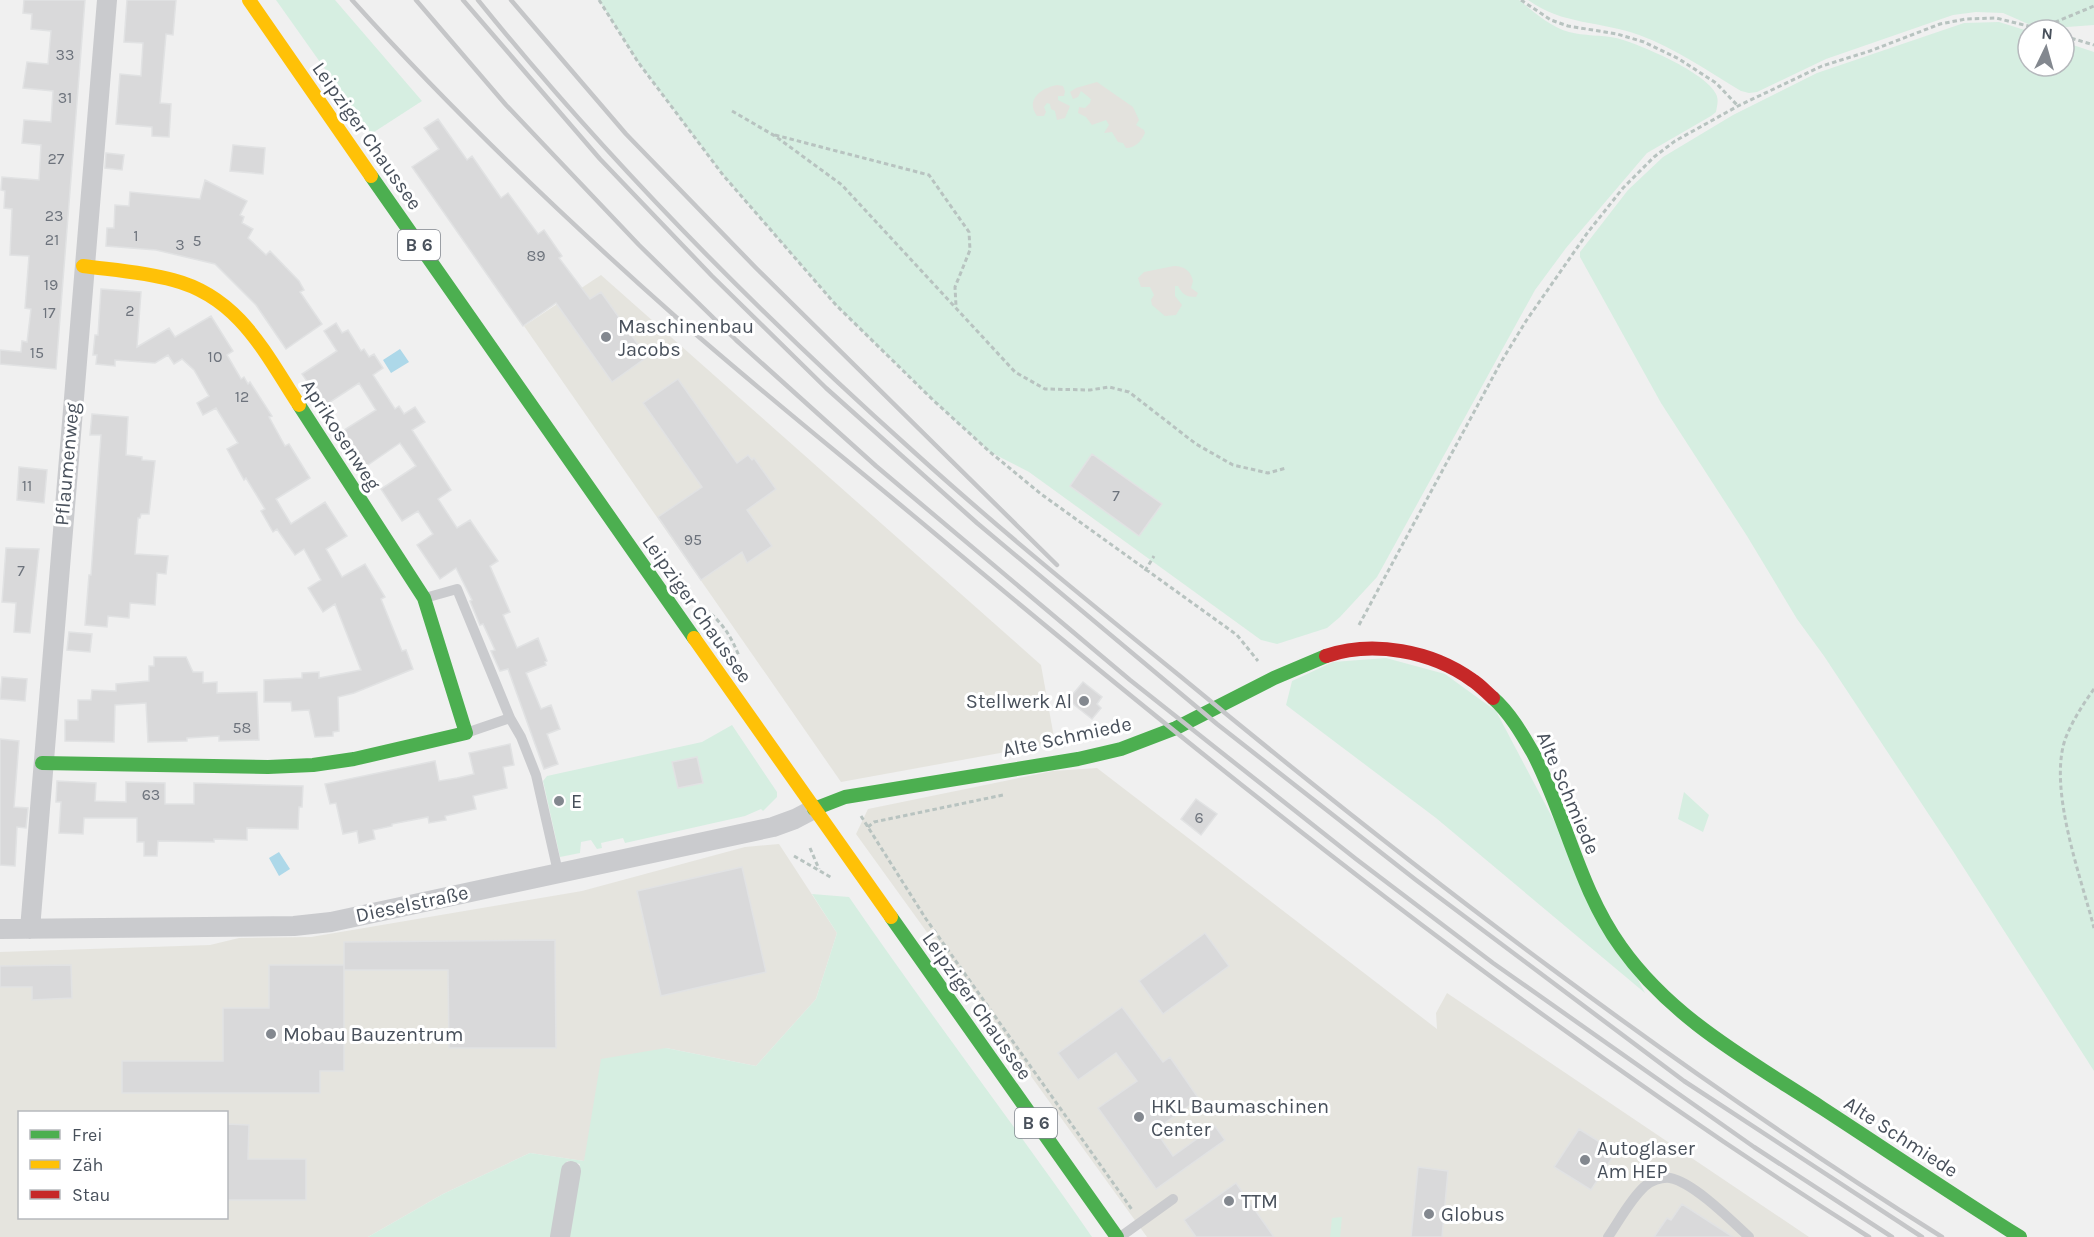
<svg xmlns="http://www.w3.org/2000/svg" width="2094" height="1237" font-family="Karla,sans-serif">
<style>
.commercial{fill:#e5e4de;fill-rule:evenodd}
.green{fill:#d6eee1}
.sand{fill:#e3e2dd}
.water{fill:#add8e9}
.building{fill:#d9d9da;stroke:#e1e2e3;stroke-width:1.5}
.lines{fill:none;stroke-linecap:round;stroke-linejoin:round}
.path{stroke:#b8c3c0;stroke-width:3;stroke-dasharray:4.5 3;stroke-linecap:butt}
.lane{stroke:#cacbce;stroke-width:10}
.street{stroke:#cacbce;stroke-width:20}
.fast{stroke:#4caf50;stroke-width:14}
.slow{stroke:#ffc107;stroke-width:14}
.jam{stroke:#c62828;stroke-width:14}
.rail{stroke:#c5c6c8;stroke-width:4.5}
.poi-dot{fill:#83888f;stroke:#fff;stroke-width:2}
.labels{text-anchor:middle;dominant-baseline:central;stroke-width:6;stroke-linejoin:round;paint-order:stroke}
.number-label{font-size:16px;fill:#6d737c}
.shield{fill:#fff;stroke:#7f848c;stroke-width:1.5}
.shield-label{font-size:18px;font-weight:bold;fill:#48505b}
.street-label{font-size:20px;fill:#48505b;stroke:#fff}
.poi-label{font-size:20px;fill:#48505b;stroke:#fff;text-anchor:start}
</style>
<rect width="100%" height="100%" fill="#f0f0f0"/>
<path class="commercial" d="M 601,275 L 1041,665 L 1055,743 L 841,782 L 524,326 Z
M 1097,768 L 1437,1029 L 1436,1013 L 1447,993 L 1809,1237 L 1147,1237 L 856,834 L 868,809 L 1053,771 Z
M 779,844 L 837,933 L 816,999 L 756,1066 L 666,1048 L 584,1161 L 530,1153 L 443,1194 L 368,1237 L 0,1237 L 0,952 L 210,945 L 239,938 L 311,937 L 582,891 L 745,847 ZM 20,1112 L 226,1112 L 226,1218 L 20,1218 Z"/>
<path class="green" d="M 276,0 L 335,0 L 422,101 L 371,134 Z
M 599,0 L 1519,0 C 1534,12 1550,27 1569,32 C 1584,36 1601,35 1616,38 C 1638,43 1707,73 1716,94 C 1719,100 1717,106 1716,112 L 1711,116 L 1647,153 L 1566,248 L 1535,290 L 1377,577 L 1340,617 L 1327,628 L 1277,644 L 1261,640 L 1029,472 L 990,452 L 933,400 L 836,305 L 723,175 L 638,62 Z
M 1528,0 L 2094,0 L 2094,25 L 2040,29 L 2003,13 L 1976,12 L 1953,15 L 1826,59 L 1757,92 L 1749,93 L 1741,91 C 1708,71 1675,48 1639,35 C 1601,21 1562,25 1528,0 Z
M 1999,22 L 2028,31 L 2028,66 L 2064,66 L 2064,42 L 2094,52 L 2094,1071 L 1951,848 L 1824,656 L 1797,619 L 1747,536 L 1661,403 L 1580,257 L 1580,252 L 1628,190 L 1663,157 L 1733,115 L 1817,73 L 1964,23 Z
M 1386,658 L 1445,674 L 1496,711 L 1645,993 L 1436,818 L 1286,705 L 1292,681 L 1333,662 Z
M 732,725 L 777,792 L 777,797 L 763,811 L 761,809 L 745,816 L 625,843 L 623,838 L 601,843 L 602,848 L 597,849 L 591,840 L 581,842 L 580,853 L 560,857 L 543,781 L 547,776 L 702,742 Z
M 1684,792 L 1709,815 L 1703,832 L 1678,819 Z
M 812,894 L 849,897 C 928,1012 1013,1123 1092,1237 L 567,1237 L 580,1164 L 567,1161 L 553,1237 L 368,1237 L 443,1194 L 530,1153 L 584,1161 L 601,1059 L 666,1048 L 756,1066 L 816,999 L 837,933 Z
M 1342,1217 L 1340,1237 L 1330,1237 L 1332,1218 Z"/>
<path class="sand" d="M 1097,82 L 1133,107 L 1139,120 L 1136,125 L 1144,130 L 1145,133 C 1141,141 1136,148 1126,148 L 1123,143 L 1118,142 L 1112,132 L 1104,133 L 1109,125 L 1106,120 L 1092,125 L 1086,117 L 1078,113 L 1079,107 L 1085,108 L 1090,103 L 1091,99 L 1081,91 L 1078,97 L 1073,99 L 1070,92 L 1076,88 Z
M 1057,85 L 1063,86 L 1065,91 L 1064,96 L 1058,96 L 1058,100 L 1070,106 L 1065,118 L 1057,120 L 1055,111 L 1051,109 L 1050,104 L 1047,103 L 1044,107 L 1046,112 L 1044,116 L 1037,116 C 1025,100 1041,88 1057,85 Z
M 1174,266 C 1184,266 1191,271 1193,281 L 1191,288 L 1198,293 L 1196,297 C 1186,297 1182,294 1178,286 L 1175,286 L 1175,296 L 1182,305 L 1176,315 L 1165,316 L 1152,305 L 1151,300 L 1154,295 L 1150,287 L 1141,287 L 1138,278 L 1144,272 Z"/>
<path class="water" d="M 400,349 L 409,362 L 391,373 L 383,360 Z
M 279,852 L 290,869 L 279,876 L 269,858 Z"/>
<path class="building" d="M 24,0 L 85,0 L 56,369 L 0,364 L 0,350 L 21,352 L 22,341 L 27,342 L 31,309 L 25,308 L 29,256 L 10,255 L 12,209 L 4,208 L 5,191 L 1,190 L 2,177 L 39,180 L 41,145 L 22,143 L 24,120 L 51,122 L 53,91 L 23,88 L 27,62 L 48,64 L 51,31 L 31,29 L 32,14 L 23,13 Z
M 127,0 L 176,0 L 173,35 L 166,34 L 160,103 L 171,104 L 169,137 L 152,136 L 152,127 L 116,124 L 120,74 L 141,76 L 143,43 L 124,42 Z
M 438,119 L 467,160 L 472,156 L 501,198 L 508,193 L 538,234 L 544,230 L 562,256 L 559,258 L 590,299 L 601,292 L 647,357 L 612,382 L 556,303 L 523,326 L 412,167 L 439,149 L 424,128 Z
M 233,145 L 265,148 L 263,174 L 230,171 Z
M 106,153 L 124,155 L 122,170 L 105,168 Z
M 205,180 L 247,201 L 240,215 L 244,217 L 242,223 L 253,229 L 248,238 L 266,255 L 270,251 L 299,281 L 304,290 L 300,292 L 322,324 L 286,349 L 256,305 L 215,264 L 156,250 L 106,246 L 107,228 L 114,228 L 115,205 L 129,206 L 130,192 L 200,199 Z
M 101,289 L 141,292 L 137,347 L 169,328 L 175,337 L 211,316 L 233,351 L 227,355 L 241,379 L 244,377 L 248,384 L 250,382 L 272,416 L 269,417 L 285,446 L 289,444 L 310,478 L 276,499 L 291,524 L 325,502 L 347,536 L 326,549 L 342,577 L 365,564 L 385,597 L 381,599 L 402,651 L 406,650 L 413,669 L 354,693 L 338,697 L 339,731 L 333,732 L 333,736 L 315,737 L 309,710 L 292,711 L 291,702 L 264,702 L 264,680 L 302,678 L 302,673 L 319,672 L 319,678 L 361,670 L 335,604 L 323,612 L 308,588 L 321,580 L 304,549 L 295,555 L 277,529 L 273,532 L 261,511 L 265,509 L 246,478 L 244,480 L 227,449 L 238,443 L 216,408 L 203,415 L 197,403 L 209,396 L 194,370 L 182,359 L 174,364 L 168,355 L 155,363 L 115,360 L 115,366 L 96,364 L 97,355 L 93,355 L 95,335 L 98,335 Z
M 336,323 L 342,333 L 348,330 L 361,351 L 364,349 L 369,357 L 374,354 L 383,368 L 373,375 L 395,409 L 399,406 L 404,414 L 415,407 L 425,422 L 412,430 L 451,490 L 438,499 L 457,528 L 470,520 L 498,561 L 490,566 L 510,612 L 503,615 L 517,648 L 538,638 L 547,661 L 545,662 L 546,665 L 526,673 L 541,709 L 551,705 L 560,729 L 547,734 L 558,764 L 544,769 L 508,669 L 500,671 L 491,651 L 495,650 L 483,624 L 480,625 L 470,601 L 472,600 L 456,568 L 440,579 L 417,545 L 433,534 L 418,511 L 402,521 L 381,489 L 416,466 L 400,443 L 365,467 L 341,432 L 376,410 L 359,383 L 324,406 L 302,374 L 337,351 L 324,331 Z
M 678,379 L 737,463 L 748,455 L 752,460 L 754,458 L 776,489 L 747,510 L 772,546 L 747,563 L 742,552 L 701,580 L 658,517 L 702,487 L 643,403 Z
M 92,414 L 128,417 L 126,455 L 142,457 L 142,460 L 155,461 L 149,514 L 141,514 L 140,518 L 138,518 L 135,554 L 168,556 L 166,574 L 157,573 L 155,605 L 130,603 L 129,618 L 108,616 L 107,627 L 85,625 L 89,575 L 91,575 L 101,435 L 90,435 Z
M 1092,454 L 1162,504 L 1139,536 L 1070,486 Z
M 19,467 L 47,470 L 44,503 L 17,500 Z
M 6,548 L 39,549 L 30,633 L 14,632 L 16,603 L 2,602 Z
M 69,632 L 92,634 L 90,652 L 67,650 Z
M 154,657 L 186,657 L 193,672 L 203,672 L 203,683 L 217,682 L 217,693 L 257,692 L 259,740 L 219,741 L 219,736 L 187,738 L 187,741 L 148,742 L 146,703 L 115,705 L 114,742 L 65,741 L 65,720 L 78,720 L 78,700 L 91,700 L 92,690 L 116,691 L 116,684 L 149,681 L 149,666 L 154,666 Z
M 2,677 L 27,679 L 25,701 L 0,699 Z
M 1083,682 L 1102,697 L 1097,704 L 1101,708 L 1092,719 L 1068,700 Z
M 0,739 L 19,741 L 14,807 L 28,808 L 26,828 L 17,827 L 15,866 L 0,865 Z
M 510,744 L 514,765 L 503,767 L 507,788 L 473,796 L 476,809 L 445,816 L 446,820 L 429,823 L 428,817 L 392,824 L 392,826 L 373,830 L 375,839 L 359,843 L 357,831 L 343,834 L 336,803 L 330,804 L 325,784 L 435,761 L 439,781 L 457,778 L 474,774 L 469,753 Z
M 697,757 L 703,783 L 678,788 L 672,762 Z
M 57,781 L 96,783 L 95,801 L 126,802 L 126,782 L 165,783 L 165,804 L 194,804 L 194,783 L 303,786 L 302,807 L 299,807 L 298,829 L 247,828 L 247,840 L 214,839 L 214,842 L 158,841 L 157,856 L 144,856 L 144,842 L 137,842 L 137,818 L 84,818 L 83,834 L 59,833 L 61,802 L 56,802 Z
M 1196,799 L 1217,814 L 1201,835 L 1181,819 Z
M 742,867 L 766,972 L 661,996 L 637,891 Z
M 1205,933 L 1229,966 L 1163,1014 L 1139,981 Z
M 555,940 L 556,1048 L 449,1048 L 448,970 L 344,970 L 344,942 Z
M 71,965 L 72,998 L 32,1000 L 32,987 L 0,987 L 0,966 Z
M 269,965 L 344,965 L 344,1071 L 320,1071 L 320,1093 L 122,1093 L 122,1061 L 223,1061 L 223,1008 L 269,1008 Z
M 1122,1007 L 1163,1062 L 1170,1057 L 1199,1099 L 1155,1130 L 1173,1156 L 1215,1126 L 1225,1140 L 1156,1189 L 1098,1108 L 1137,1081 L 1116,1053 L 1078,1080 L 1058,1053 Z
M 227,1124 L 249,1125 L 248,1159 L 306,1159 L 306,1200 L 226,1200 Z
M 1579,1129 L 1616,1152 L 1591,1190 L 1554,1167 Z
M 1418,1167 L 1448,1171 L 1442,1237 L 1411,1237 Z
M 1236,1183 L 1274,1237 L 1196,1237 L 1184,1220 Z
M 1682,1204 L 1733,1237 L 1654,1237 L 1667,1218 L 1671,1220 Z"/>
<g class="lines">
<path class="path" d="M 599,0 L 638,62 L 723,175 L 836,305 L 933,400 L 990,452 L 1041,494 L 1237,635 L 1258,661
M 1521,0 L 1551,20 L 1568,26 L 1617,34 L 1644,42 L 1679,59 L 1716,83 L 1738,106
M 2041,28 L 2094,6
M 2064,36 L 2094,45
M 732,111 L 775,136 L 842,185 L 1015,372 L 1045,389 L 1090,390 L 1109,387 L 1129,392 L 1196,444 L 1233,465 L 1268,473 L 1286,468
M 775,135 L 929,175 L 969,232 L 970,250 L 955,287 L 956,306
M 1145,571 L 1154,556
M 705,609 C 722,622 731,636 739,656
M 1359,625 L 1501,362 L 1526,321 L 1588,232 L 1623,188 L 1654,157 L 1675,141 L 1738,106 L 1822,66 L 1870,51 L 1940,24 L 1966,19 L 1996,18 L 2044,30
M 2094,689 C 2083,704 2073,720 2066,737 C 2047,787 2081,877 2094,928
M 861,816 L 926,919 L 1133,1211
M 868,827 L 874,822 L 1003,795
M 810,848 L 819,869
M 794,856 L 832,878"/>
<path class="lane" d="M 425,598 L 457,589 L 510,718
M 466,733 L 510,718 L 521,737 L 536,775 L 558,872
M 1120,1237 L 1173,1199
M 1608,1237 C 1619,1221 1630,1200 1644,1187 C 1650,1181 1661,1177 1670,1178 C 1693,1182 1732,1221 1749,1237"/>
<path class="street" d="M 0,929 L 294,926 L 331,922 L 773,827 L 795,819 L 814,809
M 30,929 L 107,0
M 560,1237 L 571,1171"/>
<path class="fast" d="M 371,176 L 694,638
M 1493,698 C 1510,713 1522,734 1533,753 C 1566,816 1579,889 1621,947 C 1672,1019 1750,1061 1822,1108 C 1888,1151 1953,1195 2020,1237
M 42,763 L 268,767 L 313,765 L 354,759 L 466,733 L 424,598 L 299,405
M 814,809 L 845,797 L 1078,759 L 1121,749 L 1176,728 L 1274,678 L 1326,656
M 891,917 L 1117,1237"/>
<path class="slow" d="M 249,0 L 371,176
M 83,266 C 113,270 144,272 173,280 C 239,297 265,353 299,405
M 694,638 L 891,917"/>
<path class="jam" d="M 1326,656 C 1373,640 1432,651 1472,680 C 1480,685 1486,692 1493,698"/>
<path class="rail" d="M 352,0 C 453,112 563,217 676,317 C 760,391 847,460 933,532 C 1232,783 1539,1028 1869,1237
M 416,0 L 506,105 L 639,245 L 736,340 L 876,466 L 1130,680 L 1356,859 L 1493,963 L 1754,1147 L 1892,1237
M 463,0 L 600,159 L 712,276 L 826,388 L 977,523 L 1217,724 L 1416,880 L 1684,1081 L 1922,1237
M 478,0 C 608,161 760,314 914,452 C 1000,530 1090,603 1180,676 C 1423,877 1675,1069 1942,1237
M 511,0 L 626,134 L 756,268 L 1057,565"/>
</g>
<g class="poi-dot">
<circle cx="606" cy="337" r="6"/>
<circle cx="1084" cy="701" r="6"/>
<circle cx="559" cy="801" r="6"/>
<circle cx="271" cy="1034" r="6"/>
<circle cx="1139" cy="1117" r="6"/>
<circle cx="1585" cy="1160" r="6"/>
<circle cx="1229" cy="1201" r="6"/>
<circle cx="1429" cy="1214" r="6"/>
</g>
<g class="labels">
<g class="number-label">
<text x="65" y="54">33</text>
<text x="65" y="97">31</text>
<text x="56" y="158">27</text>
<text x="54" y="215">23</text>
<text x="136" y="235">1</text>
<text x="52" y="239">21</text>
<text x="197" y="240">5</text>
<text x="180" y="244">3</text>
<text x="536" y="255">89</text>
<text x="51" y="284">19</text>
<text x="130" y="310">2</text>
<text x="49" y="312">17</text>
<text x="37" y="352">15</text>
<text x="215" y="356">10</text>
<text x="242" y="396">12</text>
<text x="27" y="485">11</text>
<text x="1116" y="495">7</text>
<text x="693" y="539">95</text>
<text x="21" y="570">7</text>
<text x="242" y="727">58</text>
<text x="151" y="794">63</text>
<text x="1199" y="817">6</text>
</g>
<g class="shield">
<rect x="398" y="230" width="42" height="30" rx="4.5"/>
<rect x="1015" y="1108" width="42" height="30" rx="4.5"/>
</g>
<g class="shield-label">
<text x="419" y="245">B 6</text>
<text x="1036" y="1123">B 6</text>
</g>
<g class="street-label">
<text transform="translate(367 136) rotate(55)">Leipziger Chaussee</text>
<text transform="translate(341 435) rotate(57)">Aprikosenweg</text>
<text transform="translate(67 464) rotate(-85)">Pflaumenweg</text>
<text transform="translate(697 609) rotate(55)">Leipziger Chaussee</text>
<text transform="translate(1067 737) rotate(-12)">Alte Schmiede</text>
<text transform="translate(1568 793) rotate(67)">Alte Schmiede</text>
<text transform="translate(412 904) rotate(-12)">Dieselstraße</text>
<text transform="translate(977 1006) rotate(55)">Leipziger Chaussee</text>
<text transform="translate(1901 1137) rotate(33)">Alte Schmiede</text>
</g>
<g class="poi-label">
<text x="618" y="326">Maschinenbau<tspan x="618" dy="23">Jacobs</tspan></text>
<text x="1072" y="701" text-anchor="end">Stellwerk Al</text>
<text x="571" y="801">E</text>
<text x="283" y="1034">Mobau Bauzentrum</text>
<text x="1151" y="1106">HKL Baumaschinen<tspan x="1151" dy="23">Center</tspan></text>
<text x="1597" y="1148">Autoglaser<tspan x="1597" dy="23">Am HEP</tspan></text>
<text x="1241" y="1201">TTM</text>
<text x="1441" y="1214">Globus</text>
</g>
</g>
<rect x="18" y="1111" width="210" height="108" fill="#ffffff" stroke="#b6b9bd" stroke-width="1.5"/>
<rect x="30" y="1130" width="30" height="9" fill="#4caf50" stroke="#b6b9bd" stroke-width="1.5"/>
<text x="72" y="1141" font-size="18" fill="#48505b">Frei</text>
<rect x="30" y="1160" width="30" height="9" fill="#ffc107" stroke="#b6b9bd" stroke-width="1.5"/>
<text x="72" y="1171" font-size="18" fill="#48505b">Zäh</text>
<rect x="30" y="1190" width="30" height="9" fill="#c62828" stroke="#b6b9bd" stroke-width="1.5"/>
<text x="72" y="1201" font-size="18" fill="#48505b">Stau</text>
<g transform="translate(2046 48) rotate(5)"><circle r="28" fill="#ffffff" stroke="#b6b9bd" stroke-width="1.5"/>
<path d="M0-4.5L10 22L0 15L-10 22Z" fill="#83888f"/>
<text y="-9" font-size="16" font-weight="bold" text-anchor="middle" fill="#48505b">N</text>
</g>
</svg>
